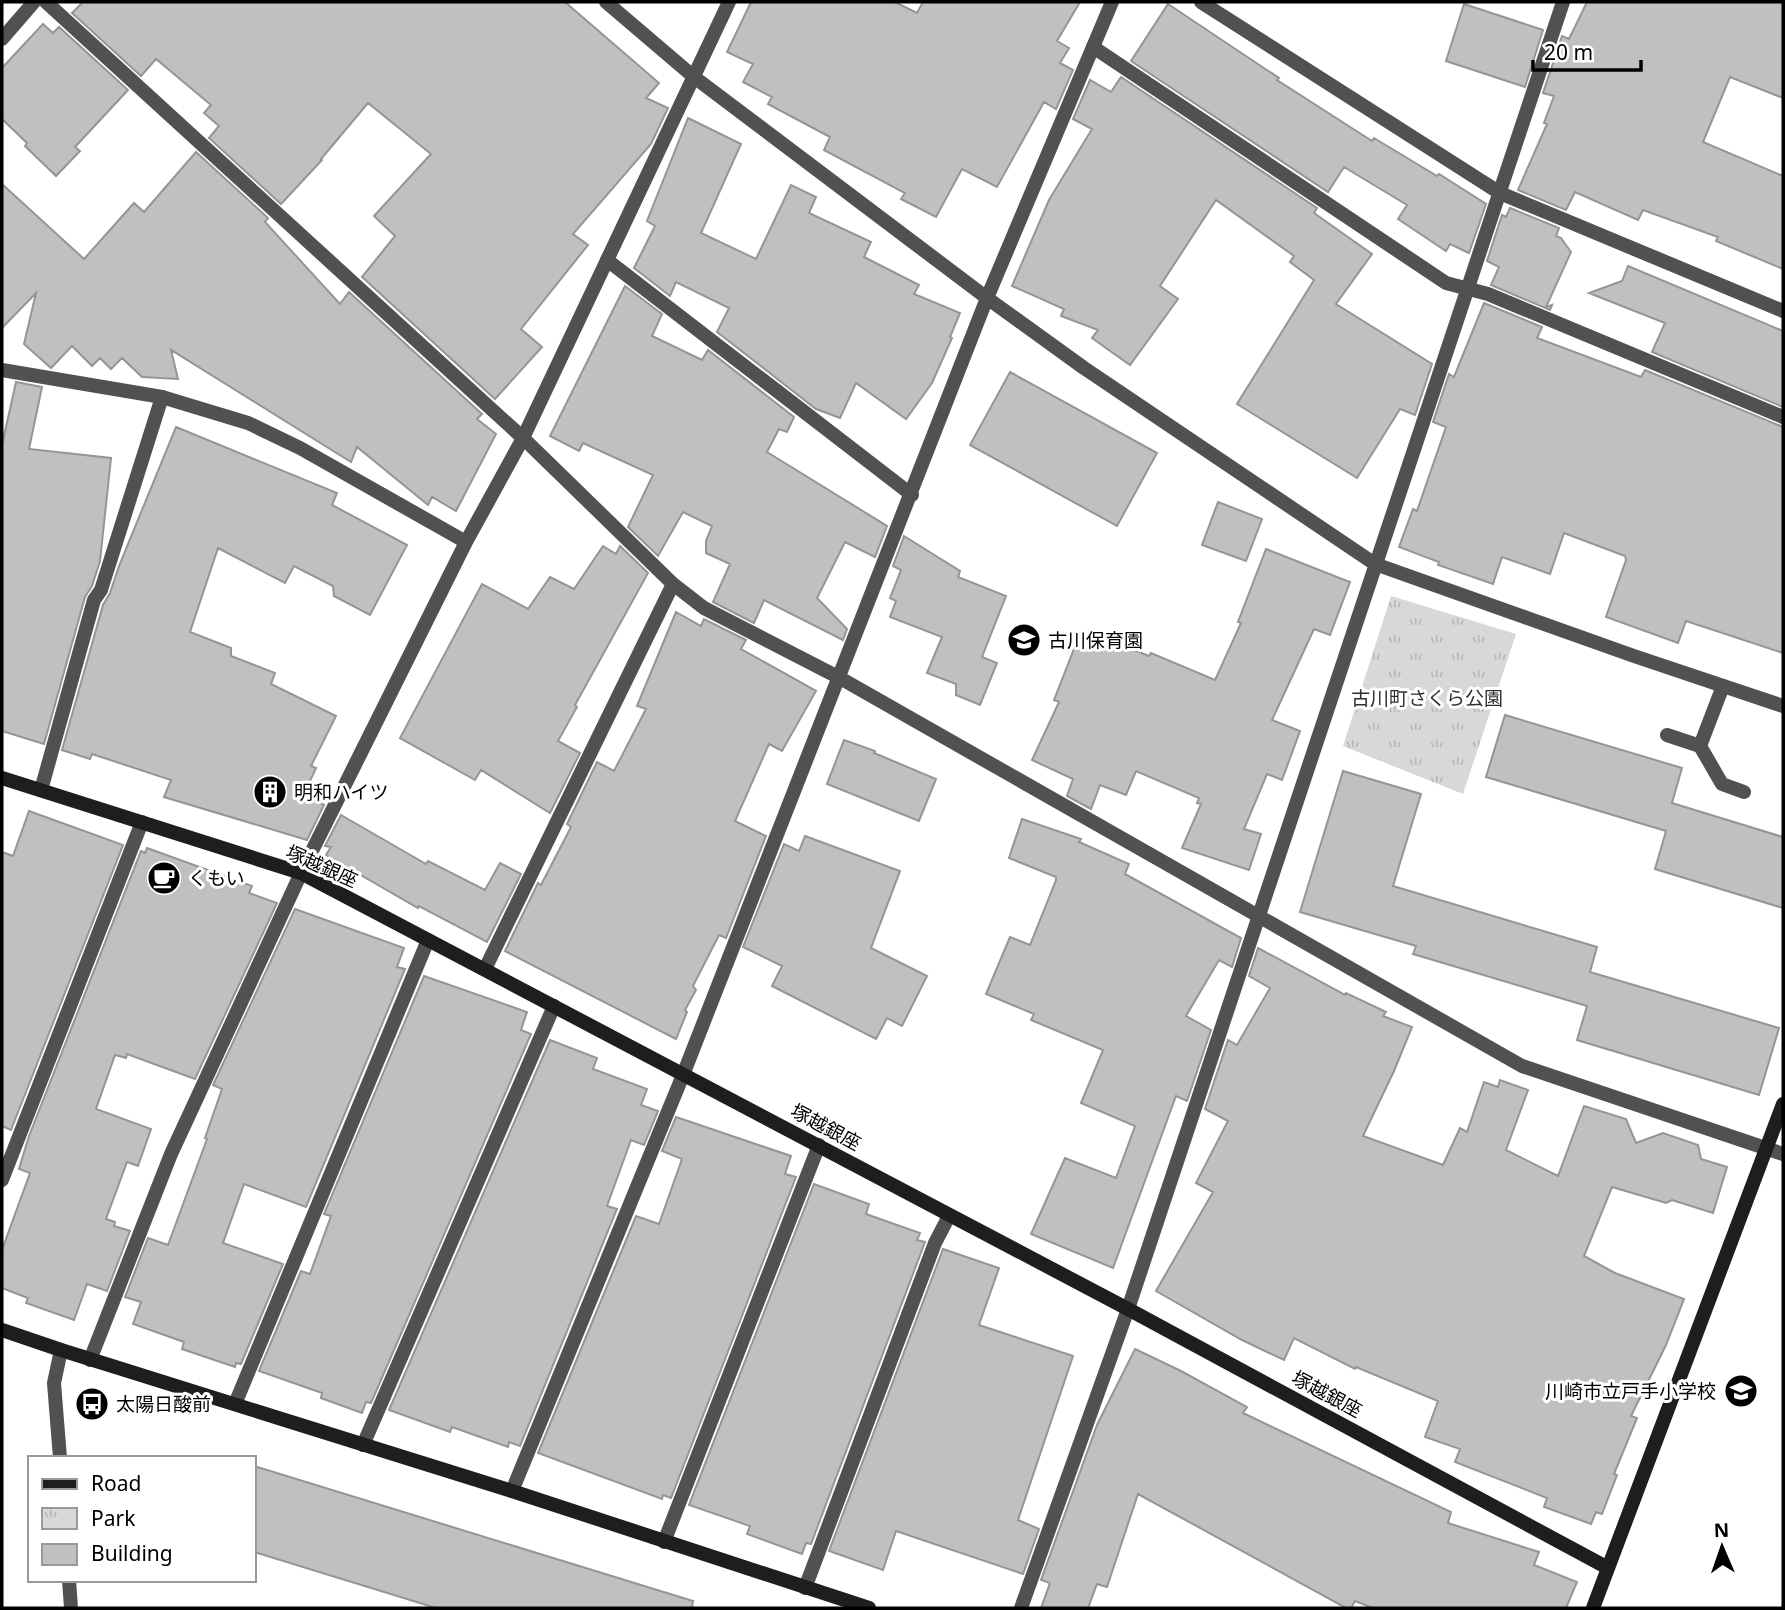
<svg xmlns="http://www.w3.org/2000/svg" width="1785" height="1610" font-family="'Noto Sans','Noto Sans JP',sans-serif">
<style>
.park{fill:url(#park-tufts)}
.building{fill:#c0c0c0;stroke:#959595;stroke-width:2}
.lines{fill:none;stroke-linecap:round;stroke-linejoin:round}
.lane{stroke:#515151;stroke-width:14}
.street{stroke:#515151;stroke-width:14}
.secondary{stroke:#1e1e1e;stroke-width:14}
.labels{text-anchor:middle;dominant-baseline:central;stroke-width:6;stroke-linejoin:round;paint-order:stroke}
.poi-label{font-size:19px;fill:#000;stroke:#fff;text-anchor:start}
.park-label{font-size:19px;fill:#2f2f2f;stroke:#fff}
.street-label{font-size:19px;fill:#000;stroke:#fff}
</style>
<defs>
<pattern id="park-tufts" width="24" height="20" patternUnits="userSpaceOnUse" patternTransform="scale(1.75)"><rect width="24" height="20" fill="#d8d8d8"/><path d="M3 7l-1-3M5 7V3M7 7l1-3M15 17l-1-3M17 17v-4M19 17l1-3" fill="none" stroke="#b8b8b8"/></pattern>
</defs>
<rect width="100%" height="100%" fill="#fff"/>
<path class="park" d="M 1391,596 L 1516,634 L 1463,794 L 1343,746 Z"/>
<path class="building" d="M 83,2 L 565,2 L 659,83 L 646,98 L 668,108 L 651,144 L 573,234 L 588,245 L 521,329 L 542,347 L 495,399 L 362,277 L 395,236 L 374,216 L 431,154 L 368,103 L 321,159 L 322,160 L 281,204 L 209,138 L 219,126 L 204,113 L 211,105 L 156,59 L 141,76 L 72,13 Z
M 751,2 L 895,2 L 917,13 L 923,2 L 1080,2 L 1057,41 L 1069,48 L 1060,63 L 1073,70 L 1056,109 L 1044,102 L 997,187 L 962,169 L 936,217 L 901,199 L 905,193 L 824,150 L 830,137 L 768,104 L 772,97 L 743,82 L 753,64 L 727,52 Z
M 1587,2 L 1783,2 L 1783,98 L 1730,77 L 1703,142 L 1783,176 L 1783,269 L 1716,241 L 1718,237 L 1643,210 L 1638,220 L 1575,192 L 1566,210 L 1518,190 L 1547,124 L 1544,123 L 1554,96 L 1543,93 L 1562,36 L 1569,39 Z
M 1168,4 L 1279,78 L 1277,80 L 1372,141 L 1374,138 L 1437,176 L 1439,174 L 1486,204 L 1469,253 L 1450,244 L 1446,251 L 1398,219 L 1407,205 L 1344,167 L 1328,192 L 1131,61 Z
M 1464,4 L 1543,30 L 1525,87 L 1446,61 Z
M 43,24 L 53,33 L 59,27 L 128,90 L 75,147 L 80,151 L 56,176 L 25,146 L 27,143 L 2,119 L 2,68 Z
M 1121,77 L 1317,208 L 1314,213 L 1372,254 L 1336,304 L 1432,364 L 1415,415 L 1400,409 L 1357,478 L 1237,404 L 1314,280 L 1290,262 L 1294,256 L 1216,200 L 1160,286 L 1178,299 L 1130,365 L 1092,338 L 1098,330 L 1061,316 L 1064,309 L 1012,286 L 1049,200 L 1092,129 L 1073,119 L 1090,80 L 1111,92 Z
M 688,118 L 741,144 L 701,233 L 756,259 L 791,185 L 816,197 L 809,213 L 871,242 L 864,257 L 919,285 L 914,294 L 960,313 L 950,337 L 952,338 L 932,383 L 906,419 L 856,383 L 840,418 L 816,409 L 717,332 L 729,308 L 676,282 L 670,296 L 634,268 L 655,226 L 647,221 Z
M 196,152 L 268,218 L 265,222 L 340,304 L 349,292 L 482,414 L 477,419 L 496,434 L 456,511 L 432,497 L 428,505 L 357,447 L 351,462 L 171,350 L 178,379 L 142,377 L 122,358 L 111,369 L 100,358 L 92,366 L 72,346 L 51,368 L 24,344 L 36,293 L 2,328 L 2,184 L 84,259 L 134,203 L 144,212 Z
M 1510,208 L 1559,228 L 1556,236 L 1561,238 L 1571,252 L 1546,307 L 1552,305 L 1550,310 L 1491,285 L 1499,267 L 1487,261 L 1502,215 L 1506,217 Z
M 1628,266 L 1783,331 L 1783,407 L 1652,352 L 1665,323 L 1589,293 L 1622,281 Z
M 625,286 L 662,314 L 652,336 L 702,360 L 708,350 L 794,417 L 787,432 L 779,429 L 767,452 L 887,526 L 875,557 L 845,542 L 817,598 L 847,629 L 843,640 L 764,600 L 754,623 L 713,602 L 730,564 L 706,553 L 706,541 L 712,526 L 683,512 L 658,556 L 628,527 L 653,475 L 583,443 L 579,451 L 550,436 Z
M 1484,303 L 1542,327 L 1537,338 L 1641,377 L 1645,370 L 1783,427 L 1783,653 L 1686,621 L 1678,643 L 1606,617 L 1626,560 L 1625,556 L 1564,533 L 1550,574 L 1502,557 L 1493,584 L 1438,565 L 1439,562 L 1399,547 L 1413,509 L 1417,511 L 1446,427 L 1433,422 L 1449,374 L 1454,377 Z
M 1010,372 L 1157,453 L 1117,526 L 970,445 Z
M 16,382 L 42,387 L 29,449 L 111,458 L 100,561 L 92,586 L 85,597 L 44,744 L 2,731 L 2,445 Z
M 176,427 L 337,493 L 332,505 L 407,545 L 370,615 L 334,596 L 333,586 L 294,566 L 285,583 L 218,548 L 190,632 L 231,648 L 231,656 L 275,673 L 271,684 L 336,716 L 311,766 L 316,768 L 304,794 L 324,805 L 307,840 L 164,797 L 171,780 L 92,754 L 90,759 L 62,750 L 103,605 L 110,593 L 119,566 Z
M 1218,502 L 1262,519 L 1246,561 L 1202,545 Z
M 904,536 L 960,571 L 958,577 L 1006,596 L 982,657 L 997,663 L 980,705 L 956,695 L 956,684 L 927,673 L 942,637 L 890,617 L 896,601 L 890,598 L 901,570 L 893,566 Z
M 603,546 L 616,554 L 620,546 L 648,573 L 575,705 L 577,707 L 558,741 L 580,753 L 550,813 L 481,770 L 475,780 L 400,738 L 482,584 L 528,609 L 550,577 L 574,589 Z
M 1266,549 L 1350,582 L 1330,635 L 1314,629 L 1272,720 L 1300,731 L 1282,780 L 1267,774 L 1244,829 L 1261,834 L 1249,870 L 1182,848 L 1201,804 L 1197,803 L 1199,798 L 1136,771 L 1126,795 L 1100,785 L 1091,809 L 1067,796 L 1073,779 L 1032,760 L 1059,702 L 1054,700 L 1081,631 L 1116,646 L 1117,643 L 1149,656 L 1151,653 L 1215,680 L 1241,623 L 1238,622 Z
M 676,612 L 701,626 L 704,619 L 746,640 L 741,649 L 816,691 L 782,751 L 769,744 L 735,821 L 766,836 L 726,938 L 719,935 L 693,986 L 696,990 L 685,1010 L 687,1012 L 676,1039 L 505,951 L 538,883 L 541,885 L 571,827 L 567,824 L 597,762 L 614,771 L 646,709 L 637,706 Z
M 1505,715 L 1682,768 L 1672,803 L 1783,837 L 1783,908 L 1655,869 L 1666,831 L 1486,777 Z
M 844,740 L 875,751 L 874,753 L 936,779 L 919,821 L 827,784 Z
M 1343,771 L 1421,794 L 1393,886 L 1597,947 L 1590,972 L 1779,1028 L 1759,1095 L 1577,1040 L 1587,1006 L 1413,954 L 1416,946 L 1300,912 Z
M 29,811 L 123,845 L 11,1130 L 2,1126 L 2,852 L 13,856 Z
M 341,815 L 426,864 L 428,861 L 485,890 L 500,863 L 521,874 L 487,942 L 419,906 L 418,908 L 326,855 L 331,847 L 325,846 Z
M 1022,819 L 1081,839 L 1079,842 L 1129,864 L 1125,874 L 1241,938 L 1232,967 L 1219,960 L 1186,1016 L 1211,1030 L 1187,1101 L 1176,1096 L 1113,1268 L 1031,1234 L 1065,1158 L 1116,1178 L 1135,1126 L 1081,1103 L 1103,1050 L 1031,1020 L 1034,1014 L 986,994 L 1010,937 L 1030,945 L 1056,880 L 1056,877 L 1009,858 Z
M 805,836 L 900,871 L 871,948 L 927,976 L 902,1026 L 887,1018 L 876,1039 L 772,986 L 782,966 L 743,947 L 784,844 L 799,851 Z
M 147,848 L 252,886 L 249,893 L 277,903 L 195,1079 L 127,1054 L 126,1058 L 115,1055 L 96,1109 L 151,1129 L 138,1166 L 127,1162 L 106,1219 L 115,1222 L 114,1226 L 130,1231 L 107,1291 L 87,1284 L 74,1320 L 26,1303 L 28,1298 L 2,1288 L 2,1250 L 30,1173 L 19,1169 L 29,1136 L 141,851 L 145,853 Z
M 295,909 L 404,948 L 397,967 L 405,969 L 306,1207 L 244,1184 L 223,1243 L 283,1264 L 241,1364 L 236,1363 L 235,1367 L 182,1349 L 184,1342 L 133,1324 L 141,1302 L 125,1297 L 148,1238 L 168,1245 L 207,1139 L 205,1138 L 222,1089 L 213,1085 Z
M 1258,948 L 1345,995 L 1346,993 L 1386,1012 L 1383,1016 L 1412,1027 L 1394,1071 L 1363,1136 L 1443,1165 L 1460,1128 L 1467,1132 L 1484,1082 L 1498,1087 L 1500,1080 L 1528,1090 L 1506,1150 L 1558,1176 L 1584,1106 L 1626,1119 L 1636,1143 L 1663,1133 L 1698,1145 L 1701,1159 L 1727,1167 L 1713,1213 L 1672,1200 L 1666,1203 L 1612,1187 L 1584,1256 L 1615,1273 L 1684,1299 L 1666,1345 L 1631,1416 L 1637,1418 L 1614,1474 L 1617,1475 L 1602,1514 L 1596,1512 L 1591,1524 L 1544,1507 L 1547,1498 L 1455,1462 L 1460,1449 L 1425,1437 L 1438,1401 L 1356,1367 L 1355,1369 L 1294,1338 L 1284,1360 L 1242,1340 L 1156,1291 L 1213,1192 L 1196,1183 L 1228,1121 L 1205,1109 L 1228,1040 L 1237,1045 L 1270,988 L 1249,976 Z
M 424,976 L 527,1012 L 521,1030 L 531,1034 L 371,1403 L 366,1402 L 362,1413 L 321,1398 L 322,1393 L 259,1371 L 301,1271 L 310,1274 L 331,1216 L 324,1214 Z
M 550,1040 L 597,1058 L 593,1069 L 647,1089 L 641,1105 L 658,1111 L 644,1145 L 631,1140 L 607,1206 L 617,1209 L 520,1446 L 509,1442 L 508,1447 L 452,1427 L 450,1432 L 389,1410 Z
M 676,1117 L 791,1156 L 785,1174 L 796,1177 L 671,1498 L 663,1495 L 662,1499 L 538,1453 L 636,1216 L 659,1224 L 682,1159 L 662,1151 Z
M 814,1184 L 869,1204 L 866,1214 L 920,1233 L 917,1240 L 925,1242 L 811,1544 L 806,1543 L 802,1554 L 747,1534 L 750,1526 L 689,1505 Z
M 943,1249 L 999,1268 L 979,1325 L 1073,1356 L 1018,1520 L 1039,1529 L 1023,1574 L 896,1531 L 883,1570 L 829,1551 Z
M 1135,1349 L 1181,1371 L 1247,1407 L 1243,1413 L 1451,1512 L 1448,1523 L 1539,1552 L 1534,1565 L 1577,1582 L 1566,1608 L 1373,1608 L 1355,1601 L 1351,1608 L 1346,1608 L 1138,1494 L 1107,1587 L 1097,1584 L 1088,1608 L 1041,1608 L 1050,1583 L 1041,1580 L 1097,1425 Z
M 254,1466 L 693,1601 L 692,1608 L 436,1608 L 254,1552 Z"/>
<g class="lines">
<path class="lane" d="M 1093,47 L 1446,283 L 1488,294 L 1783,417
M 607,260 L 912,495
M 1723,686 L 1700,746 L 1722,784 L 1744,792
M 1667,735 L 1700,746
M 41,790 L 94,600 L 101,590 L 162,397
M 485,969 L 673,584
M 2,1180 L 142,822
M 235,1404 L 428,940
M 363,1445 L 554,1006
M 664,1542 L 819,1145
M 805,1588 L 935,1243 L 949,1216"/>
<path class="street" d="M 46,2 L 523,438 L 673,584 L 704,608 L 840,678 L 1522,1066 L 1783,1154
M 606,2 L 694,77 L 987,298 L 1084,368 L 1375,564 L 1634,656 L 1783,706
M 1201,2 L 1500,193 L 1783,311
M 2,39 L 34,2
M 2,370 L 162,397 L 248,423 L 300,448 L 466,542
M 90,1360 L 171,1154 L 301,873 L 466,542 L 523,438 L 729,2
M 60,1458 L 54,1383 L 61,1350
M 512,1491 L 683,1075 L 987,298 L 1112,2
M 69,1580 L 71,1608
M 1021,1608 L 1128,1309 L 1563,2"/>
<path class="secondary" d="M 2,778 L 301,873 L 1128,1309 L 1608,1568
M 2,1330 L 61,1350 L 512,1491 L 869,1608
M 1593,1608 L 1783,1104"/>
</g>
<defs>
<symbol id="school-disc" viewBox="-11 -11 22 22"><circle r="9.5" fill="#000" stroke="#fff"/><path d="M0-5L7-2L0 1L-7-2ZM-4 1L0 2.5L4 1V4Q0 6-4 4Z" fill="#fff"/></symbol>
<symbol id="building-disc" viewBox="-11 -11 22 22"><circle r="9.5" fill="#000" stroke="#fff"/><path d="M-4-6H4V6H1V3H-1V6H-4ZM-2.5-4.3h1.7v1.8h-1.7ZM.8-4.3h1.7v1.8H.8ZM-2.5-1h1.7V.8h-1.7ZM.8-1h1.7V.8H.8Z" fill="#fff"/></symbol>
<symbol id="cafe-disc" viewBox="-11 -11 22 22"><circle r="9.5" fill="#000" stroke="#fff"/><path d="M-5.5-4.5H6V0H3Q3 3.5 0 3.5H-2.5Q-5.5 3.5-5.5 0ZM3-3.2v2h1.7v-2ZM-6 4.5H4V6H-6Z" fill="#fff"/></symbol>
<symbol id="bus-disc" viewBox="-11 -11 22 22"><circle r="9.5" fill="#000" stroke="#fff"/><path d="M-5-6H5V4H4V6H2V4H-2V6H-4V4H-5ZM-3.5-4V0h7V-4ZM-3.5 1.2v1.5H-2V1.2ZM2 1.2v1.5H3.5V1.2Z" fill="#fff"/></symbol>
</defs>
<g fill-rule="evenodd">
<use href="#school-disc" x="1005" y="621" width="38" height="38"/>
<use href="#building-disc" x="251" y="773" width="38" height="38"/>
<use href="#cafe-disc" x="145" y="859" width="38" height="38"/>
<use href="#school-disc" x="1722" y="1372" width="38" height="38"/>
<use href="#bus-disc" x="73" y="1385" width="38" height="38"/>
</g>
<g class="labels">
<g class="poi-label">
<text x="1048" y="640">古川保育園</text>
<text x="294" y="792">明和ハイツ</text>
<text x="188" y="878">くもい</text>
<text x="1716" y="1391" text-anchor="end">川崎市立戸手小学校</text>
<text x="116" y="1404">太陽日酸前</text>
</g>
<g class="park-label">
<text x="1427" y="698">古川町さくら公園</text>
</g>
<g class="street-label">
<text transform="translate(322 866) rotate(24)">塚越銀座</text>
<text transform="translate(826 1127) rotate(28)">塚越銀座</text>
<text transform="translate(1327 1394) rotate(28)">塚越銀座</text>
</g>
</g>
<rect width="1785" height="1610" fill="none" stroke="#000000" stroke-width="7"/>
<rect x="28" y="1456" width="228" height="126" fill="#ffffff" stroke="#999999" stroke-width="2"/>
<rect x="42" y="1479" width="35" height="10" fill="#1e1e1e" stroke="#999999" stroke-width="2"/>
<text x="91" y="1491" font-size="21" fill="#000000">Road</text>
<rect x="42" y="1508" width="35" height="21" fill="url(#park-tufts)" stroke="#999999" stroke-width="2"/>
<text x="91" y="1526" font-size="21" fill="#000000">Park</text>
<rect x="42" y="1544" width="35" height="21" fill="#c0c0c0" stroke="#999999" stroke-width="2"/>
<text x="91" y="1561" font-size="21" fill="#000000">Building</text>
<g transform="translate(1722 1547) rotate(358)" stroke="#ffffff" stroke-width="5" paint-order="stroke">
<path d="M0-5L12 26L0 18L-12 26Z" fill="#000000"/>
<text y="-10" font-size="19" font-weight="bold" text-anchor="middle" fill="#000000">N</text>
</g>
<path d="M1533 60v10h108v-10" fill="none" stroke="#000000" stroke-width="3.5"/>
<text x="1544" y="60" font-size="21" fill="#000000" stroke="#ffffff" stroke-width="5" paint-order="stroke">20 m</text>
</svg>
